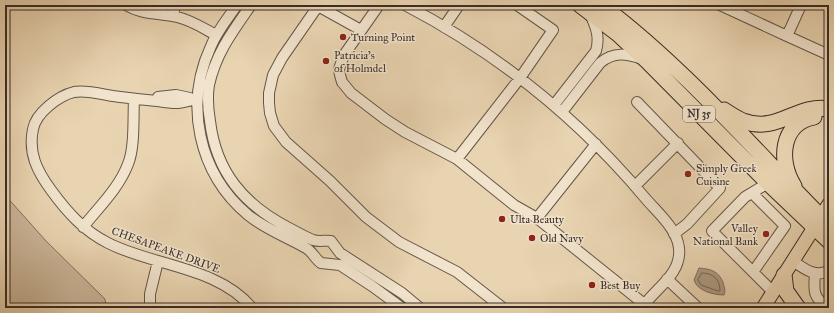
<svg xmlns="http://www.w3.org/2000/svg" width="834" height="313" font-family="'IM FELL Great Primer',serif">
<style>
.green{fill:#cbb79a;stroke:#827260}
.water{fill:#ad9b82;stroke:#7e6f5e}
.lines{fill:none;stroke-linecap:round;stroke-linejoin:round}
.shore{stroke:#726454;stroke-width:1}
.minor-casing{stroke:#64564a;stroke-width:12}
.major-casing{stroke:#382c27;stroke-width:15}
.highway-casing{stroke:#382c27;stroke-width:17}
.minor{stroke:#f1e3cc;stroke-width:10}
.major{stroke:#e9d4b1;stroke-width:13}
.highway{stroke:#e9d4b1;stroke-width:15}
.poi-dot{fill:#8f2418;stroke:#f1e3cc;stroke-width:1.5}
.labels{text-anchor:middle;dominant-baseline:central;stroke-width:3;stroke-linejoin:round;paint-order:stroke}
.shield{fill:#f1e3cc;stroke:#706358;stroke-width:1}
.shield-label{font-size:10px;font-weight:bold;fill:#382c27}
.poi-label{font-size:11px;fill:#382c27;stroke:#f1e3cc;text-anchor:start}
.street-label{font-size:11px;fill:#382c27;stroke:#f1e3cc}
</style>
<rect width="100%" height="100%" fill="#e9d4b1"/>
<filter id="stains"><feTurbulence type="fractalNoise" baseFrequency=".005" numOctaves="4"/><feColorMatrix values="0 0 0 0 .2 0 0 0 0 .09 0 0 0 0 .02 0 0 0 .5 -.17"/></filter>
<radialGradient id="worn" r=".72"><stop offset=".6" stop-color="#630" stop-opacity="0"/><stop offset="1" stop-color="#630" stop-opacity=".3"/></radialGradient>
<path class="green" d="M 5,195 L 46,241 L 105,299 L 106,308 L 5,308 Z"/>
<path class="water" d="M 699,268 C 711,269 718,271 723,282 C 724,287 726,291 724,295 C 714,295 697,291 694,280 Z"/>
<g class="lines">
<path class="shore" d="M 702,273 C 713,273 720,279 720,291 L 718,291 L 701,285 L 698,280 Z"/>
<defs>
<path id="minor" d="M 126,5 C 142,15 160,13 177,17 C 191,20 203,28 216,35
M 237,5 C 228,18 217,31 211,46 C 184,104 198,173 248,215 C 265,229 287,237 306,248 C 313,252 315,259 321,263 L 340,265 L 372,286 L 402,308
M 251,5 C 233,31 216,53 209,85 C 207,97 208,109 210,121 C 216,172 244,205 289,228 C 297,232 305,237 313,240 C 319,242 325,240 331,241 L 340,253 L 402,293 L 420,308
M 316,5 L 361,30
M 379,5 L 344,55 L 339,69 L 340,75 L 342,82 L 351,93 L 385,119 L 405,132 L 457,159 L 514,205 L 537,218 L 644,304
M 405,5 C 497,53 579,119 646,199 C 658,213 677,229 679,248 C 682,275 654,289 642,308
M 720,5 L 787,36 L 801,5
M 318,6 L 282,58 L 273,75 L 269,93 L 269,103 L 270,113 L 274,126 L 286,142 L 330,181 L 366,217 L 399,242 L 457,272 L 503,308
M 173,16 L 175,5
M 444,27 L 459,5
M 787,36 L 829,55
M 158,97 L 176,95 L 190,98
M 197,99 C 190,100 183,103 176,103 C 170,103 164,102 158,101 C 143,100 128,98 113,96 C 101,94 86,90 74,92 C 58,96 36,113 33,129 C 28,153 37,171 51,190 C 67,212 84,231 108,243 C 153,266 219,267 252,308
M 637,102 L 720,188 L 687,224 L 674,234
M 554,105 L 596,51 C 600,37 596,27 590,14
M 562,112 L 600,63 C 614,51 627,54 642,59
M 457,159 L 520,78 L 553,30 L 517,5
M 768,183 L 745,197 L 712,231 L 773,292
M 635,186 L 678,143
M 752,193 L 785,226 L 753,272
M 537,218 L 596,144
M 83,227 C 99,207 119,188 128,164 C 135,147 133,117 134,99
M 793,261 C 803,268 817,279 829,270
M 815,273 C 814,291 812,295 827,308
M 667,279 L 698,308
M 150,308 L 150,294 L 158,261"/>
<path id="major" d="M 763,308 L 829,204"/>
<path id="highway" d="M 580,5 L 618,34 L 647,61 L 768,183 L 829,241
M 601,5 C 685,68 755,151 829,225
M 724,110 C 730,114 736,118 743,121 C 778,134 797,103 829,109
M 794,186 C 778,161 781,123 814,117
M 784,275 L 786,291 L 798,308"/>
</defs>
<use href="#minor" class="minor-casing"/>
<use href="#major" class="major-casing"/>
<use href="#highway" class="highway-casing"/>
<use href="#minor" class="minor"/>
<use href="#major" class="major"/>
<use href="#highway" class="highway"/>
</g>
<g class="poi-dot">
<circle cx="343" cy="37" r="4"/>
<circle cx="326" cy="61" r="4"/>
<circle cx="688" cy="174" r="4"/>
<circle cx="502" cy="219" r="4"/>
<circle cx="766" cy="234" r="4"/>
<circle cx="532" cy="238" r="4"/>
<circle cx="592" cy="285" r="4"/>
</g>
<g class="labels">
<rect class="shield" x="683" y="106" width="32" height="16" rx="3"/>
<g class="shield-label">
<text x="699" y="114">NJ 35</text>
</g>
<g class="poi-label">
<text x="351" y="37">Turning Point</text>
<text x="334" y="55">Patricia's<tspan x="334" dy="13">of Holmdel</tspan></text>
<text x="696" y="168">Simply Greek<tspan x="696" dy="13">Cuisine</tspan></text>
<text x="510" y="219">Ulta Beauty</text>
<text x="758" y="228" text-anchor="end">Valley<tspan x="758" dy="13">National Bank</tspan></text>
<text x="540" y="238">Old Navy</text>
<text x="600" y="285">Best Buy</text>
</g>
<g class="street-label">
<text transform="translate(166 250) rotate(20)">CHESAPEAKE DRIVE</text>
</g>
</g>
<rect width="834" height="313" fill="none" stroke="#e9d4b1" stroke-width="20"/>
<rect x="6" y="6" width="822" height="301" fill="none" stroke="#382c27" stroke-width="2"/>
<rect x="10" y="10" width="814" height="293" fill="none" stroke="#382c27"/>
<rect width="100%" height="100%" filter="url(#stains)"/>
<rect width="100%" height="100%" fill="url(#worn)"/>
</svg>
